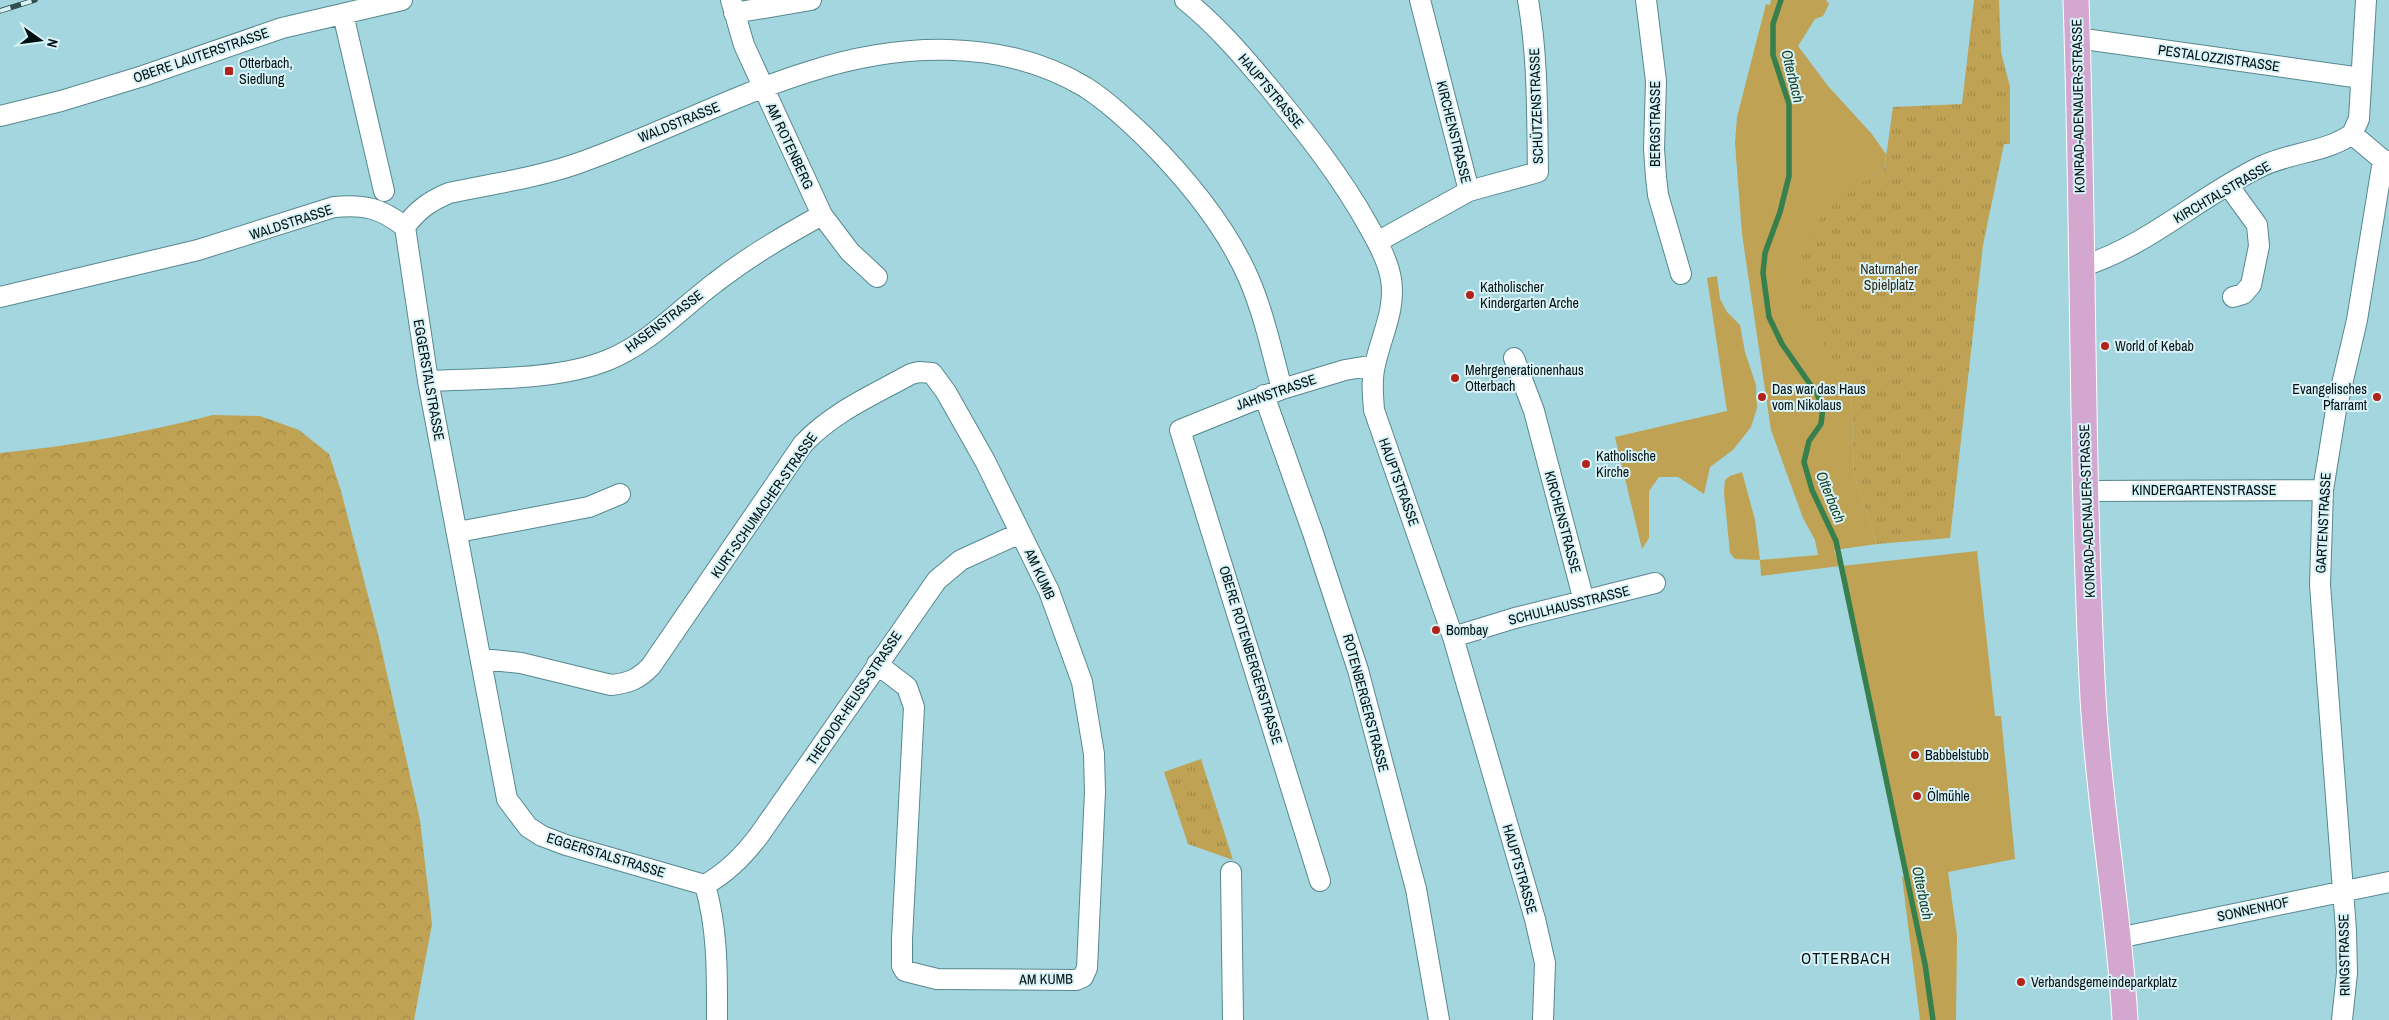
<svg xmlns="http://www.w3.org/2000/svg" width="2389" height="1020" font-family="'Archivo Narrow',sans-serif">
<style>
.grass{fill:#bfa254}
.forest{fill:url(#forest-crowns)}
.park{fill:url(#park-tufts)}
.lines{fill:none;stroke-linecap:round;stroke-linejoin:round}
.stream{stroke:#37804e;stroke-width:5.5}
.minor-casing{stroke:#578890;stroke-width:22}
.major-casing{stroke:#fff;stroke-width:27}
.minor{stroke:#fff;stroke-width:20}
.major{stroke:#d4a7d1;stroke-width:25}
.rail-casing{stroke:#334d53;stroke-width:5.5}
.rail{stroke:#d8f2f6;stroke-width:4;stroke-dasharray:11;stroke-linecap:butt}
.poi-dot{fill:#b12218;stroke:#d8f2f6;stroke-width:2}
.labels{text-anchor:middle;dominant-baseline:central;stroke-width:4;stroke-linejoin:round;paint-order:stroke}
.street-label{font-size:14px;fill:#001014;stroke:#d8f2f6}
.poi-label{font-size:14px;fill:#001014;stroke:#d8f2f6;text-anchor:start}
.park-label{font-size:14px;fill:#322a17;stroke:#d8f2f6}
.water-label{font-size:15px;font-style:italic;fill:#183f22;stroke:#d8f2f6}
.quarter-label{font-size:16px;letter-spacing:1px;fill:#001014;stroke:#d8f2f6}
</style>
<defs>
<pattern id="forest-crowns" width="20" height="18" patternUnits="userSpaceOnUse" patternTransform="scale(1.25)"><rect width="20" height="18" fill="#bfa254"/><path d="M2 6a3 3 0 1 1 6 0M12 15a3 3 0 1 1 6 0" fill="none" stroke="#a28a48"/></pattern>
<pattern id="park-tufts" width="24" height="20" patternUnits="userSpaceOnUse" patternTransform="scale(1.25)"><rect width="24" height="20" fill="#bfa254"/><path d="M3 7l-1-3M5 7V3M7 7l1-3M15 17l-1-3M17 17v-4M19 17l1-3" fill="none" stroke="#a28a48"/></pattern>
</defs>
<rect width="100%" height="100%" fill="#a3d6df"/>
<path class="grass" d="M 1771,0 L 1826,0 L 1829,4 L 1823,16 L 1815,19 L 1798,46 L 1828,86 L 1871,133 L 1886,154 L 1884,171 C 1857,186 1835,203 1813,226 L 1828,348 L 1851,389 L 1854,475 L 1877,544 L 1834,550 L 1840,566 L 1761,576 L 1760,560 L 1735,559 L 1730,553 L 1724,493 L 1725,480 L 1730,476 L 1742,472 L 1755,520 L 1760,560 L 1818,555 L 1815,540 L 1803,518 L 1771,430 L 1742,234 L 1735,143 L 1737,117 L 1766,4 L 1770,5 Z
M 1717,276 L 1720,299 L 1727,312 L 1740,325 L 1745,352 L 1756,385 L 1757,408 L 1751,427 L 1733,450 L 1710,467 L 1704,494 L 1678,477 L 1659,477 L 1649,491 L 1649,538 L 1642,549 L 1615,437 L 1727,411 L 1707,278 Z
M 1977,551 L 1995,716 L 2001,716 L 2015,859 L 1948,872 L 1957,936 L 1956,1020 L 1920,1020 L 1902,877 L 1908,876 L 1842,566 Z"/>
<path class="forest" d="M 213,415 L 260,416 L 299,430 L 329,454 L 341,491 L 378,634 L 420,820 L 432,924 L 414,1020 L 0,1020 L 0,453 C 72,446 143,433 213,415 Z"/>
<path class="park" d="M 1974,0 L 1999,0 L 2001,52 L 2010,87 L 2010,144 L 2004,144 L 1983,245 L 1950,538 L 1877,544 L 1854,475 L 1851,389 L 1800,305 L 1796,279 L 1799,252 L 1813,226 L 1833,205 L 1859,185 L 1884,171 L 1893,107 L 1962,104 Z
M 1201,759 L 1233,860 L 1188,844 L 1164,772 Z"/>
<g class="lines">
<path class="stream" d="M 1781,0 L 1773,24 L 1773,55 L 1789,104 L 1789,176 L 1780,212 L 1765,253 L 1763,273 L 1769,317 L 1782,344 L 1817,394 L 1823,407 L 1821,424 L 1809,441 L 1804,462 L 1812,490 L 1836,541 L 1925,964 L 1933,1020"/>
<defs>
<path id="minor" d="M 731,0 L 744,45 L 822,215 L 850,252 L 877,277
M 1185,0 C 1216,25 1242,55 1267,85 C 1304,130 1341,176 1369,227 C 1378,243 1388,261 1391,279 C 1396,310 1381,336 1375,365 C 1371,380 1373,395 1374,410 L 1453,637 L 1535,919 L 1545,963 L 1543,1020
M 1420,0 L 1469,191
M 1646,0 L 1656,81 L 1654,149 L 1656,177 L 1658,195 L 1681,274
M 734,13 L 811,0
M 343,14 L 384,191
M 2077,38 L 2361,78
M 0,116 L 61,101 L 143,76 L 282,28 L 402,0
M 2352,134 L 2359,119 L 2366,0
M 2352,134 L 2383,160 L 2389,161
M 2228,185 L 2257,225 L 2259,246 L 2251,285 L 2243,294 L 2233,297
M 405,227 C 417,210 430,201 449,193 C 491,184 535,178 576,164 C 654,137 728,97 808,72 C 897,43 1002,37 1085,87 C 1107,101 1126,119 1145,137 C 1186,178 1226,226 1249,279 C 1264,314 1272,352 1282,389
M 405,227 L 428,381 L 507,799 L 528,827 L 542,836 L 566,845 L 705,885
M 1377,242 L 1469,191 L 1538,172 C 1537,114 1538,57 1528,0
M 2080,267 C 2147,247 2198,197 2260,167 C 2290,152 2325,153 2352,134
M 0,297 L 198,250 L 334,207 C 364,204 381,208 405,227
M 1514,358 L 1534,411 L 1584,601
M 428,381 C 484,378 556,381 608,360 C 650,343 681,308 716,282 C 749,256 785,235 822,215
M 1264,395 L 1313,533 L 1358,670 L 1416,889 L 1439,1020
M 2086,491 L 2323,490
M 458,532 L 589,507 L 620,494
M 1453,637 L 1515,618 L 1655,583
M 482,659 L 521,663 L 611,685 C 629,683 639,679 651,666 L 803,444 C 833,412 873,395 911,374 L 919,372 L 932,373 L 946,392 L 985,461 L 1049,591 L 1082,682 L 1094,754 L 1095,792 L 1087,968 L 1083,977 L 1076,980 L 937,979 L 905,971 L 902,966 L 902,939 L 914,707 L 907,687 L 877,664
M 1231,872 L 1233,1020
M 1320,881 L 1180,430 L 1282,389 L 1345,370 L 1375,365
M 705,885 C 728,872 744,856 760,834 L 937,580 L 961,560 L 1020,533
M 705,885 C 718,930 717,973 717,1020
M 2118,938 L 2389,882
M 2342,1020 L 2347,973 L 2346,930 L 2320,585 L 2323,490 L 2336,410 L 2357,320 L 2383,160"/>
<path id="major" d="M 2076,0 C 2084,233 2081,466 2093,698 C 2099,806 2119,912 2125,1020"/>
</defs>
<use href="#minor" class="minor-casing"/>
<use href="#major" class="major-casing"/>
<use href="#minor" class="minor"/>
<use href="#major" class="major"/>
<defs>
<path id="rail" d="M 0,11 L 35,0"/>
</defs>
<use href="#rail" class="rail-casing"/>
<use href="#rail" class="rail"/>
</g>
<g class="poi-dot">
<rect x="224" y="66" width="10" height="10" rx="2.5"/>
<circle cx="1470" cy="295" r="5"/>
<circle cx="2105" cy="346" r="5"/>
<circle cx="1455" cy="378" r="5"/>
<circle cx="1762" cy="397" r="5"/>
<circle cx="2377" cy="397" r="5"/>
<circle cx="1586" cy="464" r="5"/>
<circle cx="1436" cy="630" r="5"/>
<circle cx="1915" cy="755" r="5"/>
<circle cx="1917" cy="796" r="5"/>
<circle cx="2021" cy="982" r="5"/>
</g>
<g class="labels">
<g class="street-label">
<text transform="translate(201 55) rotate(-19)">OBERE LAUTERSTRASSE</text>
<text transform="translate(2219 58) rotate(8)">PESTALOZZISTRASSE</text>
<text transform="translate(1271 91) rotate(50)">HAUPTSTRASSE</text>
<text transform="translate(1536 106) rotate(-92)">SCHÜTZENSTRASSE</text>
<text transform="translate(2078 106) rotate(-91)">KONRAD-ADENAUER-STRASSE</text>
<text transform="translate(679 122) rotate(-22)">WALDSTRASSE</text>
<text transform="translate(1655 124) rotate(-90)">BERGSTRASSE</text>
<text transform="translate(1454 132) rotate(76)">KIRCHENSTRASSE</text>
<text transform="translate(790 146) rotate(65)">AM ROTENBERG</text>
<text transform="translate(2222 192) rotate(-30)">KIRCHTALSTRASSE</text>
<text transform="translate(291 222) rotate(-18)">WALDSTRASSE</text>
<text transform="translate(664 321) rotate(-37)">HASENSTRASSE</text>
<text transform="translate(429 380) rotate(80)">EGGERSTALSTRASSE</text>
<text transform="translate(1276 392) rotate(-19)">JAHNSTRASSE</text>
<text transform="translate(1399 482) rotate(70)">HAUPTSTRASSE</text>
<text x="2204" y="490">KINDERGARTENSTRASSE</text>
<text transform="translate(764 505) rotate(-55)">KURT-SCHUMACHER-STRASSE</text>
<text transform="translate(2087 511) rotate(-92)">KONRAD-ADENAUER-STRASSE</text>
<text transform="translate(1563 522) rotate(75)">KIRCHENSTRASSE</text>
<text transform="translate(2323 523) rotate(-87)">GARTENSTRASSE</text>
<text transform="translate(1040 574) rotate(65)">AM KUMB</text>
<text transform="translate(1569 605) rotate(-14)">SCHULHAUSSTRASSE</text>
<text transform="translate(1251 655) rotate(73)">OBERE ROTENBERGERSTRASSE</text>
<text transform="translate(854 698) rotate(-56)">THEODOR-HEUSS-STRASSE</text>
<text transform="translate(1366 703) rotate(75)">ROTENBERGERSTRASSE</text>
<text transform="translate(606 855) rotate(17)">EGGERSTALSTRASSE</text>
<text transform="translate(1520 869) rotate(74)">HAUPTSTRASSE</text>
<text transform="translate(2253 909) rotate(-12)">SONNENHOF</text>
<text transform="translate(2344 955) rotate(-91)">RINGSTRASSE</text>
<text transform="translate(1046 979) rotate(-1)">AM KUMB</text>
</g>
<g class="poi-label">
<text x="239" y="63">Otterbach,<tspan x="239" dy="16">Siedlung</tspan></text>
<text x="1480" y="287">Katholischer<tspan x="1480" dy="16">Kindergarten Arche</tspan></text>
<text x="2115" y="346">World of Kebab</text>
<text x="1465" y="370">Mehrgenerationenhaus<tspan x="1465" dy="16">Otterbach</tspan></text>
<text x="1772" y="389">Das war das Haus<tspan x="1772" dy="16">vom Nikolaus</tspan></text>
<text x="2367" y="389" text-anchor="end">Evangelisches<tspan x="2367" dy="16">Pfarramt</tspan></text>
<text x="1596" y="456">Katholische<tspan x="1596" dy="16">Kirche</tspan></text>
<text x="1446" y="630">Bombay</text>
<text x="1925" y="755">Babbelstubb</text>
<text x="1927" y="796">Ölmühle</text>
<text x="2031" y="982">Verbandsgemeindeparkplatz</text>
</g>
<g class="park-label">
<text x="1889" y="269">Naturnaher<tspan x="1889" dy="16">Spielplatz</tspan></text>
</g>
<g class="water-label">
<text transform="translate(1793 76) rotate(76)">Otterbach</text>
<text transform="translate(1831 497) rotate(68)">Otterbach</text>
<text transform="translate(1923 893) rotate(78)">Otterbach</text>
</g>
<g class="quarter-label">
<text x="1846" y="958">OTTERBACH</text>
</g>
</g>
<g transform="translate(40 40) rotate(104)" stroke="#d8f2f6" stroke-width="4" paint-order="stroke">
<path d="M0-4L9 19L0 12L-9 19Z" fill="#001014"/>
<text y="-8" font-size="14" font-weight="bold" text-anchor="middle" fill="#001014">N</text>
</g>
</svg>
